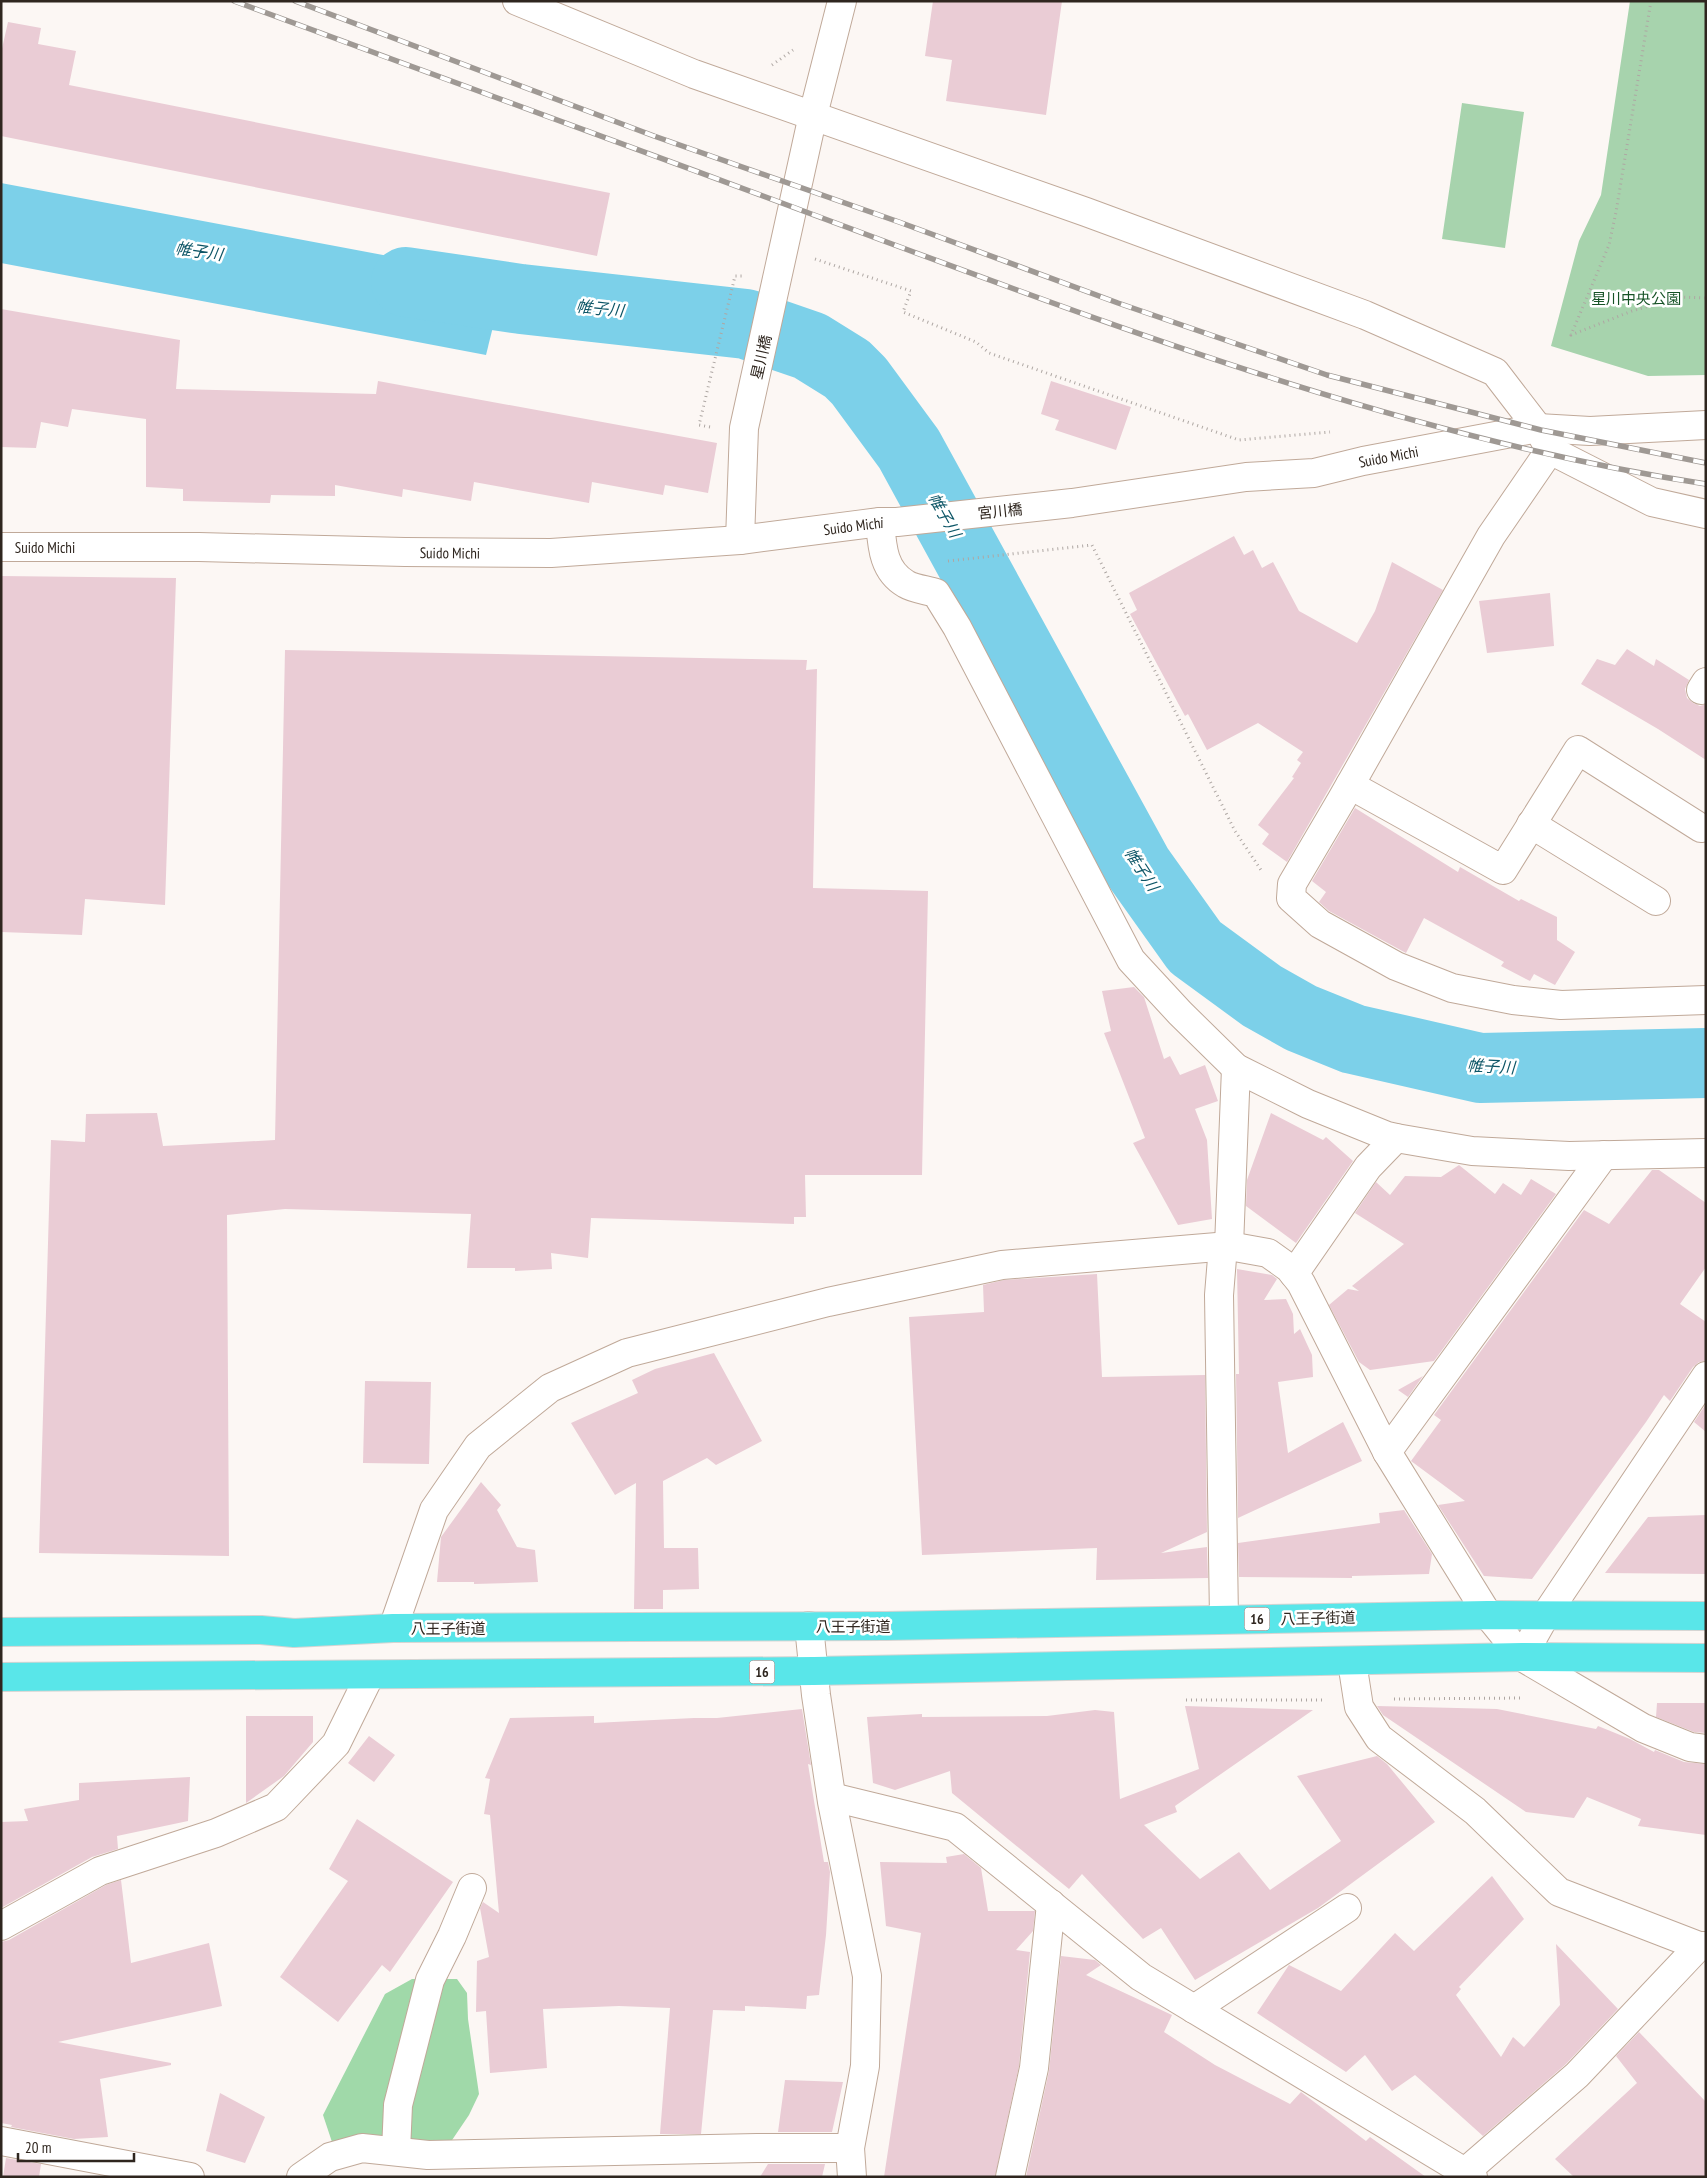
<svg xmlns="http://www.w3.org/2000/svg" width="1707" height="2178" font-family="'PT Sans Narrow','Noto Sans JP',sans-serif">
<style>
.green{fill:#a7d3ad}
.forest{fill:#a0d9a9}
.water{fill:#7cd0e9}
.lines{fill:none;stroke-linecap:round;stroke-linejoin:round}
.river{stroke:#7cd0e9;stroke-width:70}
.building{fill:#eaccd5}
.minor-casing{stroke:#c0a999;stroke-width:30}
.highway-casing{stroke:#d5d4d2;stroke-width:30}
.path{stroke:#aea7a3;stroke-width:3;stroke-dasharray:1 4;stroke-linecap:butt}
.minor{stroke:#fff;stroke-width:28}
.highway{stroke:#59e6e9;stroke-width:28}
.rail-casing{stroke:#9f9994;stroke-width:5.5}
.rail{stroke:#fff;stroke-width:4;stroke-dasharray:11;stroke-linecap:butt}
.labels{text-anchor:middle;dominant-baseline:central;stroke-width:5;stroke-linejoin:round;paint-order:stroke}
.shield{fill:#fff;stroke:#6d6762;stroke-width:1}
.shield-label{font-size:14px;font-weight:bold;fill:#2f261f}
.park-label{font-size:15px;fill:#175327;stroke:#fff}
.street-label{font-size:15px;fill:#2f261f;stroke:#fff}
.water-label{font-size:16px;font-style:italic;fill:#0c5566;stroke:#fff}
</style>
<rect width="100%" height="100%" fill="#fcf7f4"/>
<path class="green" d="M 1630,1 L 1706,1 L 1706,375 L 1648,376 L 1551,346 L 1579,241 L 1601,195 Z
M 1462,103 L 1524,112 L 1505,248 L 1442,239 Z"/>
<path class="forest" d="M 412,1979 L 457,1979 L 467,1993 L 468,2019 L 479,2094 L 469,2115 L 448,2146 L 334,2148 L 323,2115 L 385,1994 Z"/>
<path class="water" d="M 1,183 L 505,278 L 486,355 L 1,263 Z"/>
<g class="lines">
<path class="river" d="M 406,282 L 521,299 L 746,324 L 810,346 L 847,369 L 859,381 L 909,449 L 1138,867 L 1195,947 L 1262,996 L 1301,1018 L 1353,1039 L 1480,1068 L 1706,1063"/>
</g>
<path class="building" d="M 933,1 L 1062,1 L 1046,115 L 946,101 L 952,60 L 925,56 Z
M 8,22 L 41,28 L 38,44 L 76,51 L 69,85 L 610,193 L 597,256 L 1,136 L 1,53 Z
M 1,309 L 180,340 L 176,389 L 376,394 L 378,381 L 717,443 L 708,493 L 665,485 L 663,495 L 592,482 L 589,503 L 474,482 L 471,501 L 403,489 L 402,497 L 335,485 L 335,496 L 271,495 L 270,503 L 183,501 L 183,489 L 146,487 L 146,419 L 72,409 L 68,427 L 41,422 L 36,448 L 1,447 Z
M 1051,381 L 1131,407 L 1116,450 L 1055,430 L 1059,420 L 1041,414 Z
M 1234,536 L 1244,555 L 1253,550 L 1262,568 L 1273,562 L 1299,611 L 1357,643 L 1375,611 L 1392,562 L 1443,590 L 1287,862 L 1262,844 L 1269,834 L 1258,825 L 1294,778 L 1292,777 L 1301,763 L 1297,760 L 1303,752 L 1258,723 L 1207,750 L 1188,714 L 1185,716 L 1130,614 L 1137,610 L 1129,593 Z
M 1,576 L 176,578 L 165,905 L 85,899 L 82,935 L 1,932 Z
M 1550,593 L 1554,646 L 1487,653 L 1479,601 Z
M 1627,649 L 1654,666 L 1656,659 L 1689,680 L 1685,689 L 1687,698 L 1693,703 L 1700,706 L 1706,704 L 1706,760 L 1658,729 L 1581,684 L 1597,659 L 1615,665 Z
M 285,650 L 807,660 L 806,670 L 817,669 L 813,888 L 928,891 L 922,1175 L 805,1175 L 806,1217 L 794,1217 L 794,1224 L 591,1218 L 588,1258 L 551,1253 L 552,1269 L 515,1271 L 515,1268 L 467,1268 L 471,1214 L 285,1209 L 227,1215 L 229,1556 L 39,1553 L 51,1140 L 85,1142 L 86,1114 L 157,1113 L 163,1146 L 275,1140 Z
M 1355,808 L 1458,872 L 1460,867 L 1519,901 L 1521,899 L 1557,917 L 1557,940 L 1575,952 L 1555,985 L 1534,974 L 1530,981 L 1501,966 L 1504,962 L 1424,918 L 1406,953 L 1329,911 L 1319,902 L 1326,892 L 1312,881 Z
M 1134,987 L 1144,997 L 1164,1059 L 1170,1056 L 1180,1075 L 1205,1065 L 1218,1101 L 1195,1109 L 1207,1140 L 1212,1219 L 1178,1225 L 1133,1143 L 1145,1138 L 1104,1033 L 1111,1031 L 1102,991 Z
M 1271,1113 L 1323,1140 L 1326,1137 L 1353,1161 L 1296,1243 L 1246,1206 L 1247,1180 Z
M 1459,1165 L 1495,1194 L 1503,1183 L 1521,1195 L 1531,1179 L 1556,1194 L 1434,1361 L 1370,1370 L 1359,1362 L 1329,1305 L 1348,1289 L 1359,1291 L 1352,1286 L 1404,1244 L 1355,1213 L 1376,1182 L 1390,1195 L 1405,1176 L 1441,1177 Z
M 1652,1170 L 1659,1170 L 1706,1203 L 1706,1267 L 1680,1304 L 1706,1322 L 1706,1361 L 1699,1362 L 1693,1367 L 1670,1401 L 1664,1395 L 1646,1422 L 1532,1579 L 1484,1576 L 1438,1505 L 1465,1501 L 1411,1461 L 1441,1420 L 1434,1415 L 1584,1210 L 1609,1224 Z
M 1237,1269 L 1272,1275 L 1277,1279 L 1264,1300 L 1286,1299 L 1293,1314 L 1294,1334 L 1300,1329 L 1312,1355 L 1313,1377 L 1278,1382 L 1288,1453 L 1343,1422 L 1362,1461 L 1238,1518 L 1236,1374 L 1239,1374 Z
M 1097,1274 L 1102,1377 L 1205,1375 L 1207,1532 L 1161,1553 L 1207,1547 L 1208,1578 L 1096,1580 L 1097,1548 L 922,1555 L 909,1317 L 984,1312 L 983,1285 L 1004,1280 Z
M 714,1353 L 762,1441 L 716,1465 L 707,1458 L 663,1481 L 664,1548 L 698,1548 L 699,1589 L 663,1590 L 663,1609 L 634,1609 L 636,1483 L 615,1495 L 571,1423 L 638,1393 L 632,1380 L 655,1369 Z
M 1423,1376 L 1408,1397 L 1398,1390 Z
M 365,1381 L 431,1382 L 429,1464 L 363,1463 Z
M 1706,1404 L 1706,1432 L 1694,1422 Z
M 481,1482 L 501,1505 L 497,1510 L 517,1547 L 535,1550 L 538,1582 L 474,1584 L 474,1582 L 437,1582 L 441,1537 Z
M 1404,1510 L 1432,1554 L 1429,1574 L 1352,1576 L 1352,1578 L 1239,1577 L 1238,1543 L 1380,1523 L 1379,1513 Z
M 1706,1515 L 1706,1574 L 1605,1573 L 1648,1517 Z
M 1657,1703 L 1706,1703 L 1706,1733 L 1694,1732 L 1656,1717 Z
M 1185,1706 L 1313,1710 L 1175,1806 L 1177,1812 L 1144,1825 L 1200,1879 L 1239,1852 L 1270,1890 L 1341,1841 L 1297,1776 L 1377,1756 L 1387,1764 L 1435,1822 L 1318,1908 L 1195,1980 L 1161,1928 L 1143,1939 L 1082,1874 L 1069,1889 L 952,1793 L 950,1771 L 895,1790 L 873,1783 L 867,1717 L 922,1714 L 922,1717 L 1047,1716 L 1095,1710 L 1114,1712 L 1120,1799 L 1199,1769 Z
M 1377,1706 L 1497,1709 L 1596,1729 L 1598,1726 L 1630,1739 L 1654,1752 L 1655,1750 L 1684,1762 L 1706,1764 L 1706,1835 L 1638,1826 L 1641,1819 L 1587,1797 L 1574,1818 L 1526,1812 L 1383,1715 Z
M 802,1709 L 811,1765 L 808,1764 L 824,1862 L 828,1862 L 830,1872 L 826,1935 L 819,1995 L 807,1996 L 806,2009 L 745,2006 L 745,2011 L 713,2010 L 701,2134 L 660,2134 L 670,2008 L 619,2006 L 543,2009 L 547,2068 L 490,2073 L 486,2011 L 476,2012 L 477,1961 L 489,1957 L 480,1908 L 483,1902 L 499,1913 L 490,1815 L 484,1814 L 490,1779 L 485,1778 L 510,1718 L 594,1716 L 594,1723 L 694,1718 L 717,1718 Z
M 246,1716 L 313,1716 L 313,1742 L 284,1776 L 246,1803 Z
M 369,1736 L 395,1755 L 374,1782 L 348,1763 Z
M 190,1777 L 188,1821 L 117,1836 L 118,1849 L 92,1857 L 1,1908 L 1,1822 L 28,1821 L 24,1809 L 79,1800 L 79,1783 Z
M 357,1819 L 453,1882 L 390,1972 L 382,1965 L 338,2022 L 280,1977 L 348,1881 L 329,1869 Z
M 964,1854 L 981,1868 L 988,1911 L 1035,1911 L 1033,1931 L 1016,1950 L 1030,1952 L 1019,2066 L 995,2177 L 884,2177 L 921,1933 L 886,1926 L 880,1862 L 947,1863 L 946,1857 Z
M 1492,1876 L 1524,1919 L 1459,1987 L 1461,1989 L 1456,1995 L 1501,2057 L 1513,2037 L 1524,2047 L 1560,2005 L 1556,1944 L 1618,2009 L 1566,2064 L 1483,2136 L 1415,2075 L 1392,2091 L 1365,2055 L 1346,2072 L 1257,2013 L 1289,1965 L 1341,1991 L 1395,1933 L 1414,1951 Z
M 121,1880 L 131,1963 L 209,1943 L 222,2006 L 58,2042 L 171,2063 L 171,2065 L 100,2079 L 108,2137 L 74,2139 L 11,2127 L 12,2125 L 1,2123 L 1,1942 L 9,1940 L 106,1885 Z
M 1061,1956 L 1095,1960 L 1101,1965 L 1086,1975 L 1172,2015 L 1164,2032 L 1215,2065 L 1290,2104 L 1301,2092 L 1366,2141 L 1370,2137 L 1426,2177 L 1026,2177 L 1049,2071 Z
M 1639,2032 L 1706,2102 L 1706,2177 L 1574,2177 L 1555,2159 L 1637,2083 L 1616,2056 Z
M 785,2080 L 843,2082 L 832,2132 L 778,2132 Z
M 220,2093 L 265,2117 L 245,2163 L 206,2151 Z
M 6,2158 L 41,2164 L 39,2177 L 3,2177 Z
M 768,2164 L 825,2164 L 822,2177 L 760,2177 Z"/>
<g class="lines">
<defs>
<g id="minor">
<path d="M 517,1 L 694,74 L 1086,212 L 1365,315 L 1495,372 L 1538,428 L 1550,450 L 1652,502 L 1706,514"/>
<path d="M 1550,450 L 1491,536 L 1342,799 L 1292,884 L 1291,898 L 1320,924 L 1396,966 L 1452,988 L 1513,1000 L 1561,1005 L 1706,1000"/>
<path d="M 880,522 C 882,546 883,571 906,584 C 914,589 927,590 936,593 L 957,627 L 1131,960 L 1180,1013 L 1236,1068 L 1308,1104 L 1387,1136 L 1396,1138 L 1472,1151 L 1569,1156 L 1706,1153"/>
<path d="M 740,540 L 744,428 L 813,115 L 842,1"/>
<path id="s1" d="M 1,547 L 199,547 L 405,552 L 551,553 L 740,540 L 880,522 L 897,522 L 1072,503 L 1246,477 L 1314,473 L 1363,461 L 1538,428 L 1590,431 L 1706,425"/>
<path d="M 1701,690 L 1706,682"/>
<path d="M 1350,785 L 1503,870 L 1578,750 L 1701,828"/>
<path d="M 1531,824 L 1656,901"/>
<path d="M 1223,1246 L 1219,1295 L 1224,1619"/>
<path d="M 1229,1246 L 1236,1068"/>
<path d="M 1294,1274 L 1368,1167 L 1396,1138"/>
<path d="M 1387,1452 L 1604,1155"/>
<path d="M 809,1626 L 816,1695 L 832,1802 L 867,1976 L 865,2066 L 850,2148 L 852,2177"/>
<path d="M 393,1628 L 434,1510 L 478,1446 L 550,1388 L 627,1353 L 828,1302 L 1002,1265 L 1229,1246 L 1268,1253 L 1289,1268 L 1301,1283 L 1387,1452 L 1488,1615 L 1522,1657 L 1643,1728 L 1690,1747 L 1706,1749"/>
<path d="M 1522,1657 L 1545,1616 L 1706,1376"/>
<path d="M 1352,1662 L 1359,1707 L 1379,1738 L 1475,1811 L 1559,1892 L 1699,1946 L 1706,1946"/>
<path d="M 832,1797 L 955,1827 L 1141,1977 L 1473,2177"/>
<path d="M 1,1926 L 100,1871 L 216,1833 L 276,1807 L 336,1744 L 370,1675"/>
<path d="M 1194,2009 L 1347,1908"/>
<path d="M 1,2141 L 190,2177"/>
<path d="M 396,2151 L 398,2105 L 430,1980 L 452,1936 L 472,1888"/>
<path d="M 1465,2172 L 1577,2075 L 1699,1946"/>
<path d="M 301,2177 L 330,2157 L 362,2148 L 428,2155 L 757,2148 L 850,2148"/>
<path d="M 1010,2177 L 1034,2068 L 1051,1904"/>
</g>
<path id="highway" d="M 1,1632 L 261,1630 L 294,1633 L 393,1628 L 886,1626 L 1488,1615 L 1706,1616
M 1,1677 L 814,1671 L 1522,1657 L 1706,1658"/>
</defs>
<use href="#minor" class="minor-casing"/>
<use href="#highway" class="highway-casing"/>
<path class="path" d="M 1651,1 L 1616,212 L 1609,245 L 1571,335 L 1632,311 L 1680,297 L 1706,298
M 772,65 L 793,50
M 815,259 L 911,291 L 903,312 L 976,342 L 989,353 L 1239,440 L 1330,432
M 710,427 L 699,425 L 735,276 L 742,276
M 948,561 L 1092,545 L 1235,831 L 1261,870
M 1394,1699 L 1522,1698
M 1186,1700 L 1322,1700"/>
<use href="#minor" class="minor"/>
<use href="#highway" class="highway"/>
<defs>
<path id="rail" d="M 234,1 C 453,82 673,162 892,244 C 1157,342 1425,441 1706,484
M 295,1 L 654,136 L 899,222 L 1118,303 L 1327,375 L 1541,430 L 1706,463"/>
</defs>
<use href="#rail" class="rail-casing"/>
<use href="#rail" class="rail"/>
</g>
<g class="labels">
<g class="shield">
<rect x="1244.5" y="1607.5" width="25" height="23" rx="4"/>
<rect x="749.5" y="1660.5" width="25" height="23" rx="4"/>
</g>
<g class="shield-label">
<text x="1257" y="1619">16</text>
<text x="762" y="1672">16</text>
</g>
<g class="park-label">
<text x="1636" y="298">星川中央公園</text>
</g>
<g class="street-label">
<text transform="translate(761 357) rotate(-77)">星川橋</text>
<text stroke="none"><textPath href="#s1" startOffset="1394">Suido Michi</textPath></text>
<text transform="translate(1000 511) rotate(-6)">宮川橋</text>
<text stroke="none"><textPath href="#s1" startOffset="854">Suido Michi</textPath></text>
<text stroke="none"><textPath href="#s1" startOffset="44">Suido Michi</textPath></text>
<text stroke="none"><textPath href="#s1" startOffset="449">Suido Michi</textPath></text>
<text transform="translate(1318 1618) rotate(-1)">八王子街道</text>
<text x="853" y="1626">八王子街道</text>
<text x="448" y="1628">八王子街道</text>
</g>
<g class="water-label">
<text transform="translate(199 251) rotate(8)">帷子川</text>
<text transform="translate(600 308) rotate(6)">帷子川</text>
<text transform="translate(945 515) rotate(61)">帷子川</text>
<text transform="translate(1142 869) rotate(57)">帷子川</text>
<text transform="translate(1491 1066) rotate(3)">帷子川</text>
</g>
</g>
<rect width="1707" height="2178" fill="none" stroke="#2f261f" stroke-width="5"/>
<path d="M18 2153v8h116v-8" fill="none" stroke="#2f261f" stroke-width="2.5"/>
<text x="25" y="2153" font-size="15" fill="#2f261f" stroke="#ffffff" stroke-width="4" paint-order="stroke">20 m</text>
</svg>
